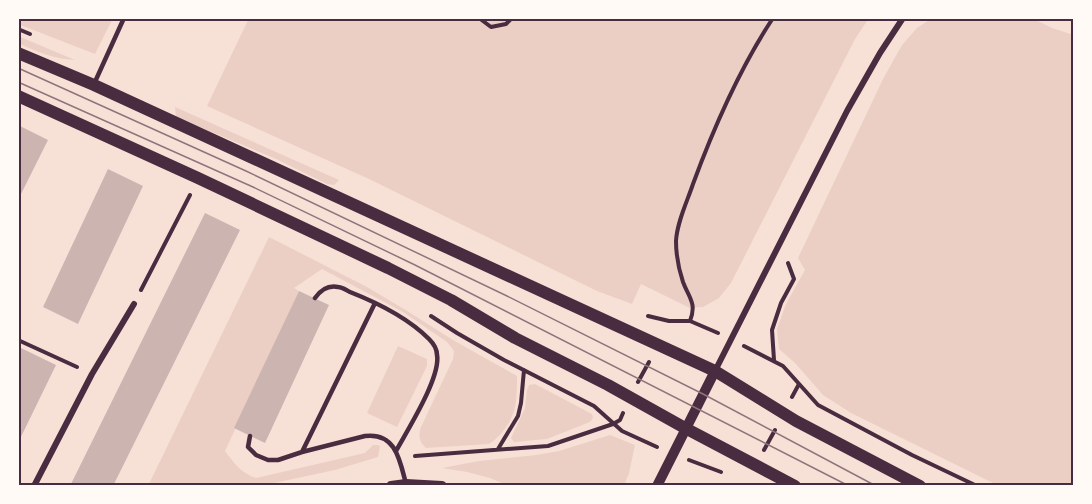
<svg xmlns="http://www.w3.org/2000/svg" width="1092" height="504" font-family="'Public Sans',sans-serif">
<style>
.green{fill:#ebcfc5}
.building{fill:#ccb4b1}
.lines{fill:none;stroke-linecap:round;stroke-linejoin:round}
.path{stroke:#4a2c40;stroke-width:4}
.service{stroke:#4a2c40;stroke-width:4.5}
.minor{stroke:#4a2c40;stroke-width:6}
.tertiary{stroke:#4a2c40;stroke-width:10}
.secondary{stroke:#4a2c40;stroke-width:12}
.tram{stroke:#8f747c;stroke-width:1.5}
.neatline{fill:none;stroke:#4a2c40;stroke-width:2}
</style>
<rect width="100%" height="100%" fill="#f7e1d7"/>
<path class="green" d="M 18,18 L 113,18 L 95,54 L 18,24 Z
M 249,18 L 869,18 L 855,39 L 731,283 L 719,298 L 703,307 L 690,308 L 641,284 L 632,304 L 597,291 L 369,179 L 207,106 Z
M 932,18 L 1032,18 L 1052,28 L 1074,35 L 1074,486 L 999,486 L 851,413 L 823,395 L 795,363 L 779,349 L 777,329 L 786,304 L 805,270 L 798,258 L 883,79 L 902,45 L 917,28 Z
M 18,36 L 75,60 C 54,59 37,52 18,43 Z
M 175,107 L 339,180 L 334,185 L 327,184 L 274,158 L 176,117 Z
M 269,237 L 367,287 L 404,309 L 453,340 L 517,376 C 517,384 517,393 516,401 C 515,417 503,435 489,444 L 426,448 C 419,441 418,437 421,427 L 453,359 L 454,351 L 447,342 L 403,312 L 322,269 L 294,288 L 299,291 L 225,451 C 234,463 241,473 256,478 L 365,453 L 373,445 L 378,445 L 380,446 L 378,457 L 335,470 L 260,486 L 148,486 Z
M 398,346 L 427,359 L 427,366 L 397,427 L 367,413 Z
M 535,384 L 592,414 L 593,418 L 590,422 L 547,439 L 514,442 L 511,438 L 525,408 L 527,390 L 529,385 Z
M 610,435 L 635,445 L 629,473 L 624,486 L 509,486 L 490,478 L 467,472 L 442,468 L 479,461 L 536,455 L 559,451 Z"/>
<path class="building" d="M 18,125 L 48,140 L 18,200 Z
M 108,169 L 143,186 L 78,324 L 43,307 Z
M 205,213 L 240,230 L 113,486 L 70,486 Z
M 299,291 L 329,305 L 265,443 L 234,428 Z
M 21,348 L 56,365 L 18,443 L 18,354 Z"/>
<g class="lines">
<path class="path" d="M 479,18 L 491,27 L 506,24 L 512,18
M 18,29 L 30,34
M 141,290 L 190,195
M 431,316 L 457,333 L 504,360 L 594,406 L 622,431 L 657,447
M 648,316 L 669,321 L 690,321 L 718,333
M 690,321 C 697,303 689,298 683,282 C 679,270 676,254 676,241 C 677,222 687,202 693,184 C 714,127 740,68 773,18
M 18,340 L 77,367
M 744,346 L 783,366 L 818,405 L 912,455 L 977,486
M 774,360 L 772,330 L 781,303 L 794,279 L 788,263
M 638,382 L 649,362
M 792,397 L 799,384
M 498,449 L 518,416 L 521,403 L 524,370
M 764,450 L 775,430
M 415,456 L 548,446 L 613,424 L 620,420 L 623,413
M 689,460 L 721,472"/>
<path class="service" d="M 94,84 L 124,18
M 315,298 C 320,291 328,285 338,287 C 342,287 346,290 350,292 C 378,303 408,318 429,339 C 433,343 437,349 437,355 C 441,377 408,429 396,451
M 250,436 L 248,447 L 256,455 L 268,460 L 278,460 L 302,452 L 365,436 C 396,432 400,461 406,484
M 302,452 L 375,303"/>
<path class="minor" d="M 715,371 L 847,111 L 880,53 L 903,18
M 34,486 L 92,374 L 134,304"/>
<path class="tertiary" d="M 391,486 L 406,484 L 442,486
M 657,486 L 715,371"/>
<path class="secondary" d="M 18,53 L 94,85 L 715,371 L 796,421 L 920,486
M 18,96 L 198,178 L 388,268 L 451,300 L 515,338 L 608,385 L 685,428 L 795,486"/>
<path class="tram" d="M 18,68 L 246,171 L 507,296 L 703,394 L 876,486
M 18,82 L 253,187 L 415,265 L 849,486"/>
</g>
<rect width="1092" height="504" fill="none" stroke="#fffaf5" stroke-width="39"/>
<rect x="20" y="20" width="1052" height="464" class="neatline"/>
</svg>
